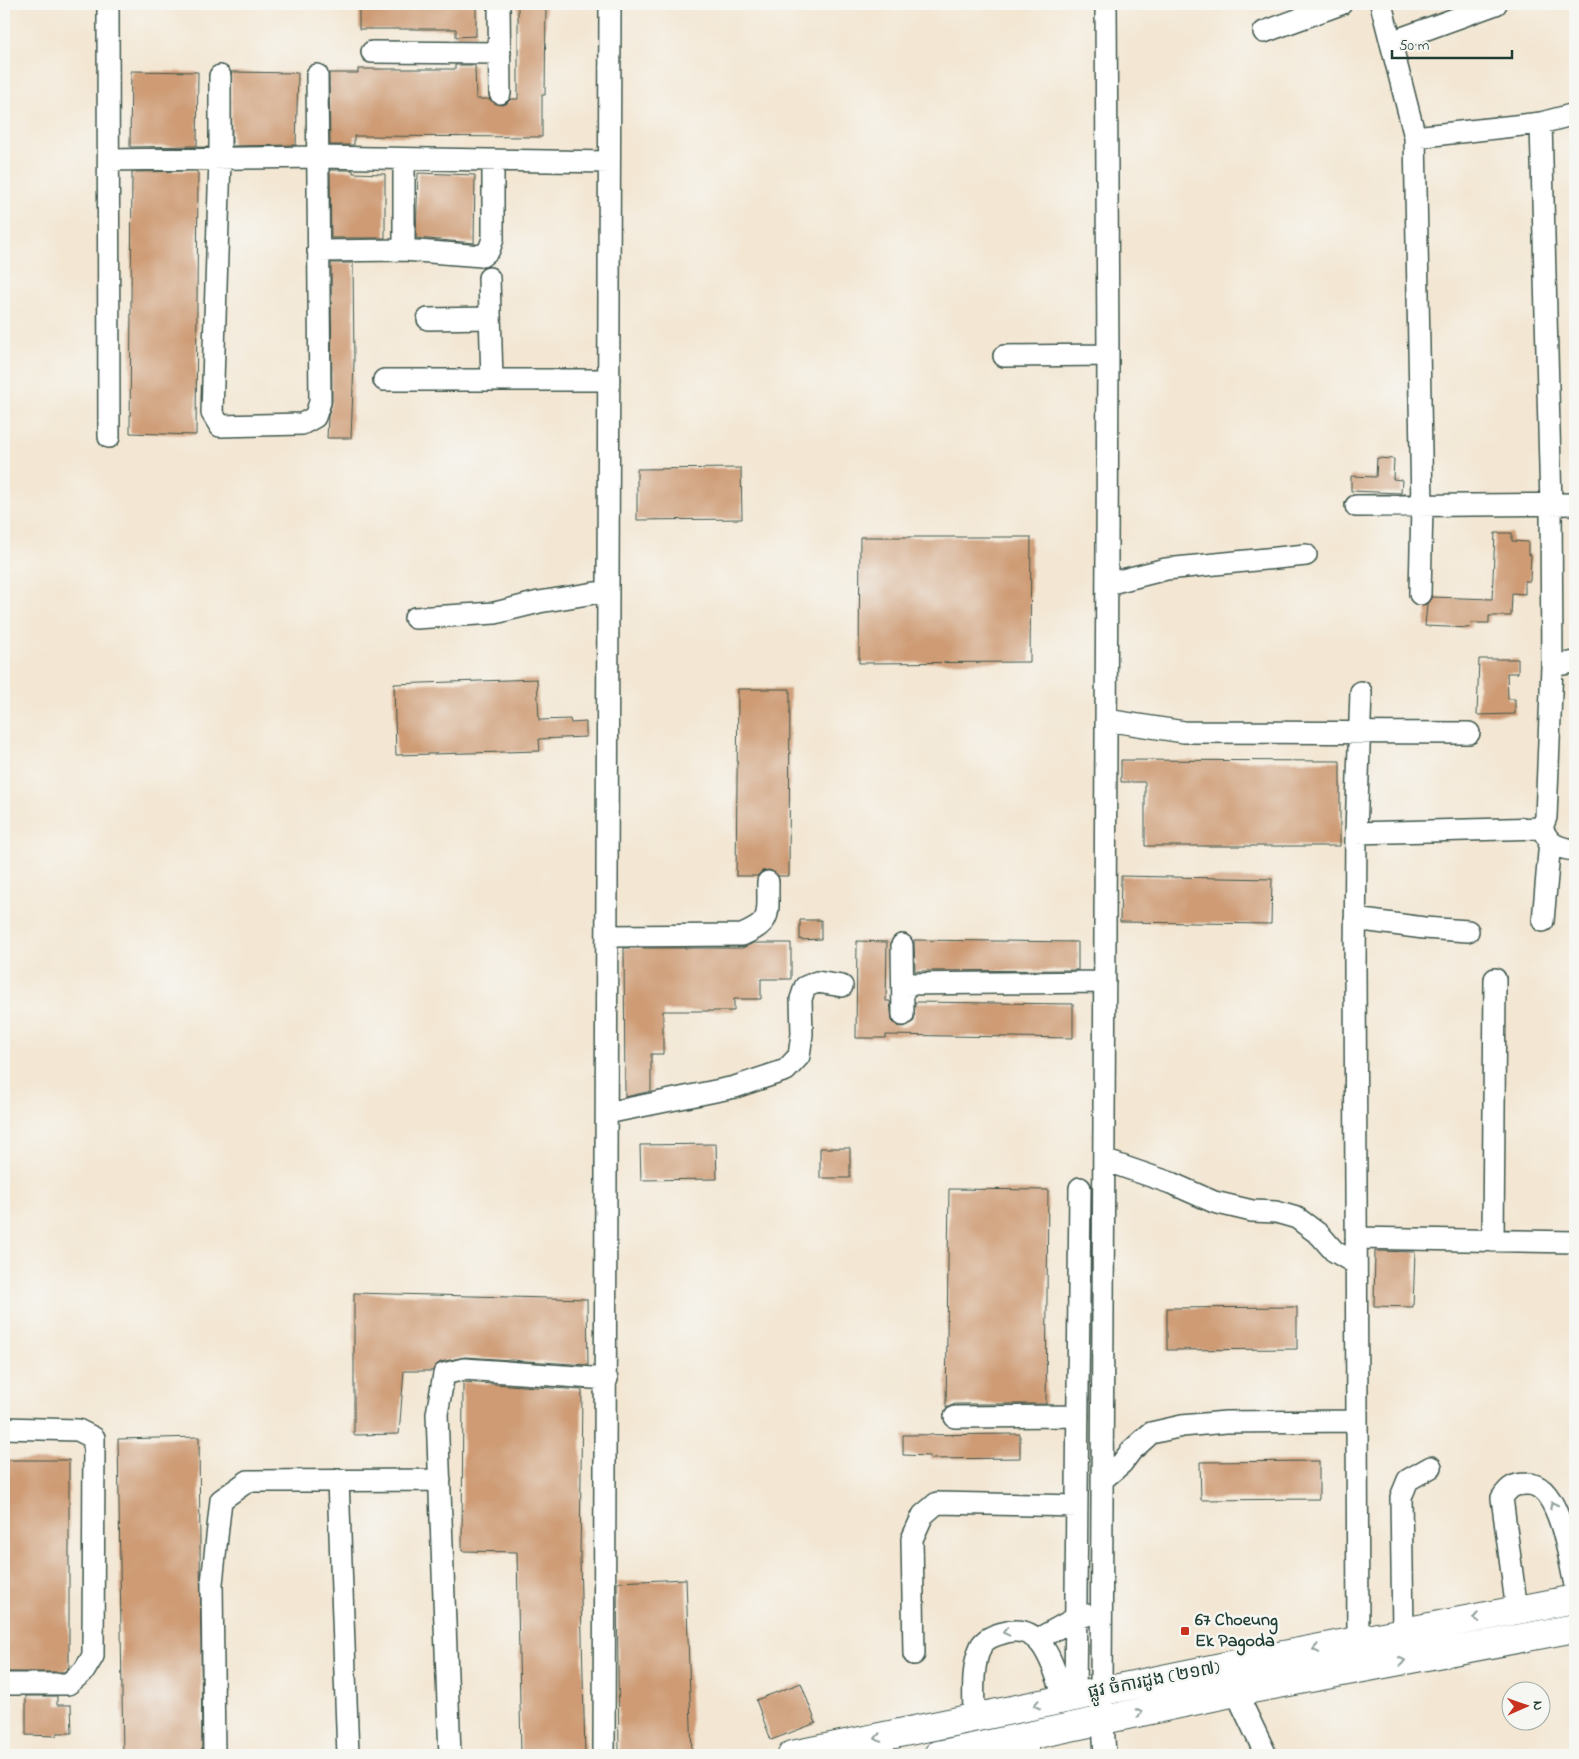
<svg xmlns="http://www.w3.org/2000/svg" width="1579" height="1759" font-family="'Indie Flower','Noto Sans Khmer',sans-serif">
<style>
.building{fill:#ce9b75}
.lines{fill:none;stroke-linecap:round;stroke-linejoin:round}
.minor-casing{stroke:#3f564c;stroke-width:24}
.major-casing{stroke:#3f564c;stroke-width:30}
.minor{stroke:#fff;stroke-width:21}
.major{stroke:#fff;stroke-width:28}
.oneway{stroke:#8f9e9a}
.poi-dot{fill:#c8321e;stroke:#f6f6f2;stroke-width:2}
.labels{text-anchor:middle;dominant-baseline:central;stroke-width:5;stroke-linejoin:round;paint-order:stroke}
.poi-label{font-size:18px;font-weight:bold;fill:#1f3d34;stroke:#f6f6f2;text-anchor:start}
.street-label{font-size:18px;fill:#1f3d34;stroke:#f6f6f2}
</style>
<rect width="100%" height="100%" fill="#f6f6f2"/>
<filter id="ink" filterUnits="userSpaceOnUse"><feTurbulence type="fractalNoise" baseFrequency=".02" numOctaves="2"/><feDisplacementMap in="SourceGraphic" scale="10" xChannelSelector="R" yChannelSelector="G"/><feConvolveMatrix kernelMatrix="1 2 1 2 8 2 1 2 1" color-interpolation-filters="sRGB"/></filter>
<filter id="wash" filterUnits="userSpaceOnUse"><feTurbulence type="fractalNoise" baseFrequency=".0096" numOctaves="4" result="noise"/><feDisplacementMap in="SourceGraphic" scale="20" xChannelSelector="R" yChannelSelector="G"/><feGaussianBlur stdDeviation="1.12" result="paint"/><feColorMatrix in="noise" values="0 0 0 0 0 0 0 0 0 0 0 0 0 0 0 0 0 1.4 0 .05"/><feComposite in="paint" operator="in"/></filter>
<g filter="url(#wash)">
<rect width="100%" height="100%" fill="#f3e6d2"/>
<g id="blocks">
<path class="building" d="M 359,4 L 476,4 L 476,36 L 456,37 L 456,29 L 359,29 Z
M 518,4 L 546,4 L 545,95 L 542,95 L 542,137 L 354,136 L 354,145 L 330,145 L 329,73 L 358,73 L 358,69 L 455,69 L 455,65 L 475,65 L 476,99 L 489,99 L 500,105 L 506,104 L 511,99 L 518,99 Z
M 131,71 L 198,72 L 197,146 L 130,147 Z
M 231,72 L 298,73 L 296,145 L 232,146 Z
M 330,170 L 353,170 L 353,173 L 385,174 L 385,238 L 331,238 Z
M 196,171 L 198,173 L 196,435 L 130,433 L 132,172 Z
M 418,173 L 475,175 L 474,243 L 416,238 Z
M 331,263 L 353,263 L 354,363 L 351,438 L 327,438 L 328,417 L 332,402 Z
M 1377,458 L 1394,459 L 1393,479 L 1402,480 L 1401,493 L 1351,491 L 1351,476 L 1376,477 Z
M 741,468 L 742,519 L 637,520 L 637,469 Z
M 1495,533 L 1512,533 L 1512,541 L 1528,542 L 1528,554 L 1531,555 L 1530,581 L 1525,581 L 1525,594 L 1512,593 L 1511,616 L 1489,616 L 1489,623 L 1471,623 L 1470,628 L 1425,626 L 1427,604 L 1432,597 L 1492,599 Z
M 860,537 L 1031,537 L 1030,662 L 859,663 Z
M 1479,659 L 1518,659 L 1518,673 L 1507,673 L 1508,699 L 1515,699 L 1515,714 L 1477,715 Z
M 537,679 L 539,720 L 570,719 L 571,723 L 586,722 L 586,737 L 539,739 L 540,751 L 396,755 L 394,684 Z
M 738,689 L 790,689 L 789,876 L 779,876 L 769,870 L 762,871 L 757,876 L 736,876 Z
M 1121,760 L 1340,761 L 1340,846 L 1145,846 L 1145,782 L 1121,782 Z
M 1121,876 L 1272,879 L 1271,924 L 1120,922 Z
M 800,920 L 821,920 L 821,939 L 800,940 Z
M 914,940 L 1078,942 L 1078,970 L 915,971 Z
M 857,941 L 887,942 L 886,1001 L 890,1001 L 892,1021 L 897,1026 L 904,1027 L 914,1021 L 915,1002 L 1073,1004 L 1073,1038 L 886,1035 L 886,1038 L 856,1038 Z
M 754,943 L 791,943 L 791,979 L 761,979 L 761,999 L 734,999 L 734,1011 L 663,1011 L 663,1054 L 651,1054 L 651,1091 L 625,1097 L 624,948 L 742,948 Z
M 716,1144 L 717,1179 L 641,1180 L 640,1145 Z
M 820,1148 L 850,1148 L 850,1178 L 820,1178 Z
M 949,1189 L 1048,1190 L 1046,1404 L 955,1404 L 946,1408 Z
M 1375,1251 L 1415,1252 L 1413,1307 L 1374,1306 Z
M 354,1293 L 587,1299 L 588,1365 L 465,1357 L 440,1362 L 432,1371 L 404,1371 L 399,1434 L 354,1435 Z
M 1297,1307 L 1297,1349 L 1167,1350 L 1167,1308 Z
M 463,1382 L 582,1390 L 580,1558 L 585,1755 L 521,1755 L 517,1552 L 462,1551 Z
M 1020,1434 L 1020,1458 L 930,1459 L 930,1456 L 903,1455 L 903,1435 Z
M 199,1437 L 202,1755 L 123,1755 L 118,1439 Z
M 4,1460 L 69,1460 L 69,1667 L 64,1672 L 4,1672 Z
M 1319,1461 L 1319,1499 L 1201,1500 L 1200,1462 Z
M 686,1579 L 692,1755 L 619,1755 L 617,1582 Z
M 801,1683 L 816,1723 L 771,1740 L 756,1700 Z
M 26,1696 L 57,1696 L 57,1705 L 71,1705 L 72,1733 L 57,1733 L 57,1736 L 26,1735 Z"/>
</g>
</g>
<g filter="url(#ink)">
<use href="#blocks" fill-opacity="0" stroke="#3f564c" stroke-width="1"/>
<g class="lines">
<defs>
<path id="minor" d="M 108,4 L 109,437
M 499,4 L 500,93
M 1381,4 L 1415,137 L 1422,505 L 1420,594
M 1264,32 L 1341,4
M 1391,42 L 1496,4
M 372,52 L 500,53
M 220,76 L 220,159 L 212,413 L 220,426 L 302,424 L 315,417 L 320,402 L 317,75
M 1541,123 L 1551,505 L 1552,666 L 1546,817 L 1542,828 C 1549,845 1558,848 1575,850
M 1415,137 L 1541,123 L 1575,114
M 109,160 L 318,157 L 609,162
M 404,250 L 404,159
M 318,251 L 404,250 L 482,256 L 489,250 L 493,239 L 493,161
M 489,278 L 492,380
M 428,319 L 490,318
M 1004,356 L 1108,355
M 384,380 L 609,380
M 1356,506 L 1575,504
M 1107,584 L 1166,569 L 1306,555
M 415,618 L 495,613 L 539,602 L 607,591
M 1552,666 L 1575,662
M 1361,692 L 1356,833 L 1355,966 L 1358,1640 L 1361,1656
M 1106,720 L 1184,732 L 1469,733
M 1356,833 L 1542,828
M 1355,919 L 1424,928 L 1468,931
M 1543,921 L 1550,841
M 607,936 L 742,935 C 774,922 767,913 768,882
M 902,945 L 903,1015
M 903,984 L 1105,982
M 607,1113 L 735,1087 L 786,1070 L 799,1056 L 802,1034 L 801,999 L 805,987 L 817,982 L 842,986
M 1104,1160 L 1171,1183 L 1214,1202 L 1252,1211 L 1276,1212 L 1297,1218 L 1320,1235 L 1334,1251 L 1356,1264
M 1356,1238 L 1575,1242
M 1493,1241 L 1495,979
M 955,1417 L 1078,1416
M 4,1428 L 78,1430 L 94,1438 L 93,1656 L 84,1671 L 68,1684 L 4,1684
M 338,1480 L 348,1755
M 1102,1480 L 1122,1463 L 1131,1451 L 1151,1433 L 1182,1426 L 1226,1422 L 1357,1421
M 1517,1611 L 1502,1498 C 1509,1487 1514,1484 1527,1484 C 1560,1483 1569,1560 1575,1585
M 1403,1631 L 1401,1497 L 1408,1480 L 1431,1467
M 1038,1639 L 1076,1618 L 1087,1615
M 914,1654 L 912,1539 L 923,1515 L 937,1503 L 1077,1506
M 1234,1677 L 1236,1692 L 1266,1755
M 1075,1697 L 1080,1188
M 974,1719 C 974,1697 971,1667 981,1646 C 985,1639 995,1635 1003,1633 C 1045,1621 1053,1669 1065,1699
M 1027,1736 L 1028,1755
M 214,1755 L 212,1583 L 221,1500 L 248,1481 L 440,1480
M 450,1755 L 437,1414 L 444,1374 L 464,1369 L 607,1379
M 604,1755 L 610,4
M 1105,1755 L 1101,1692 L 1108,355 L 1106,4"/>
<path id="major" d="M 792,1755 L 1231,1665 L 1575,1599
M 938,1755 L 1236,1692 L 1575,1628"/>
</defs>
<use href="#minor" class="minor-casing"/>
<use href="#major" class="major-casing"/>
<use href="#minor" class="minor"/>
<use href="#major" class="major"/>
</g>
<defs><path id="oneway-chevron" d="M-2-3.5L2.5 0L-2 3.5" fill="none" stroke-width="1.6" stroke-linecap="round" stroke-linejoin="round" transform="scale(1.25)"/></defs>
<g class="oneway">
<use href="#oneway-chevron" transform="translate(1553 1505) rotate(-117)"/>
<use href="#oneway-chevron" transform="translate(1476 1618) rotate(170)"/>
<use href="#oneway-chevron" transform="translate(1006 1632) rotate(167)"/>
<use href="#oneway-chevron" transform="translate(1316 1649) rotate(169)"/>
<use href="#oneway-chevron" transform="translate(1402 1661) rotate(-11)"/>
<use href="#oneway-chevron" transform="translate(1037 1705) rotate(168)"/>
<use href="#oneway-chevron" transform="translate(1139 1713) rotate(-12)"/>
<use href="#oneway-chevron" transform="translate(878 1738) rotate(169)"/>
</g>
</g>
<rect class="poi-dot" x="1180" y="1626" width="10" height="10" rx="2.5"/>
<g class="labels">
<g class="poi-label">
<text x="1195" y="1621">67 Choeung<tspan x="1195" dy="21">Ek Pagoda</tspan></text>
</g>
<g class="street-label">
<text transform="translate(1154 1681) rotate(-11)">ផ្លូវ ចំការដូង (២១៧)</text>
</g>
</g>
<rect width="1579" height="1759" fill="none" stroke="#f6f6f2" stroke-width="20"/>
<g transform="translate(1526 1706) rotate(88)"><circle r="24" fill="#f6f6f2" stroke="#a0aca6"/>
<path d="M0-4L9 19L0 12L-9 19Z" fill="#c8321e"/>
<text y="-8" font-size="14" font-weight="bold" text-anchor="middle" fill="#1f3d34">N</text>
</g>
<path d="M1392 50v8h120v-8" fill="none" stroke="#1f3d34" stroke-width="2.5"/>
<text x="1399" y="50" font-size="15" fill="#1f3d34" stroke="#f6f6f2" stroke-width="4" paint-order="stroke">50 m</text>
</svg>
